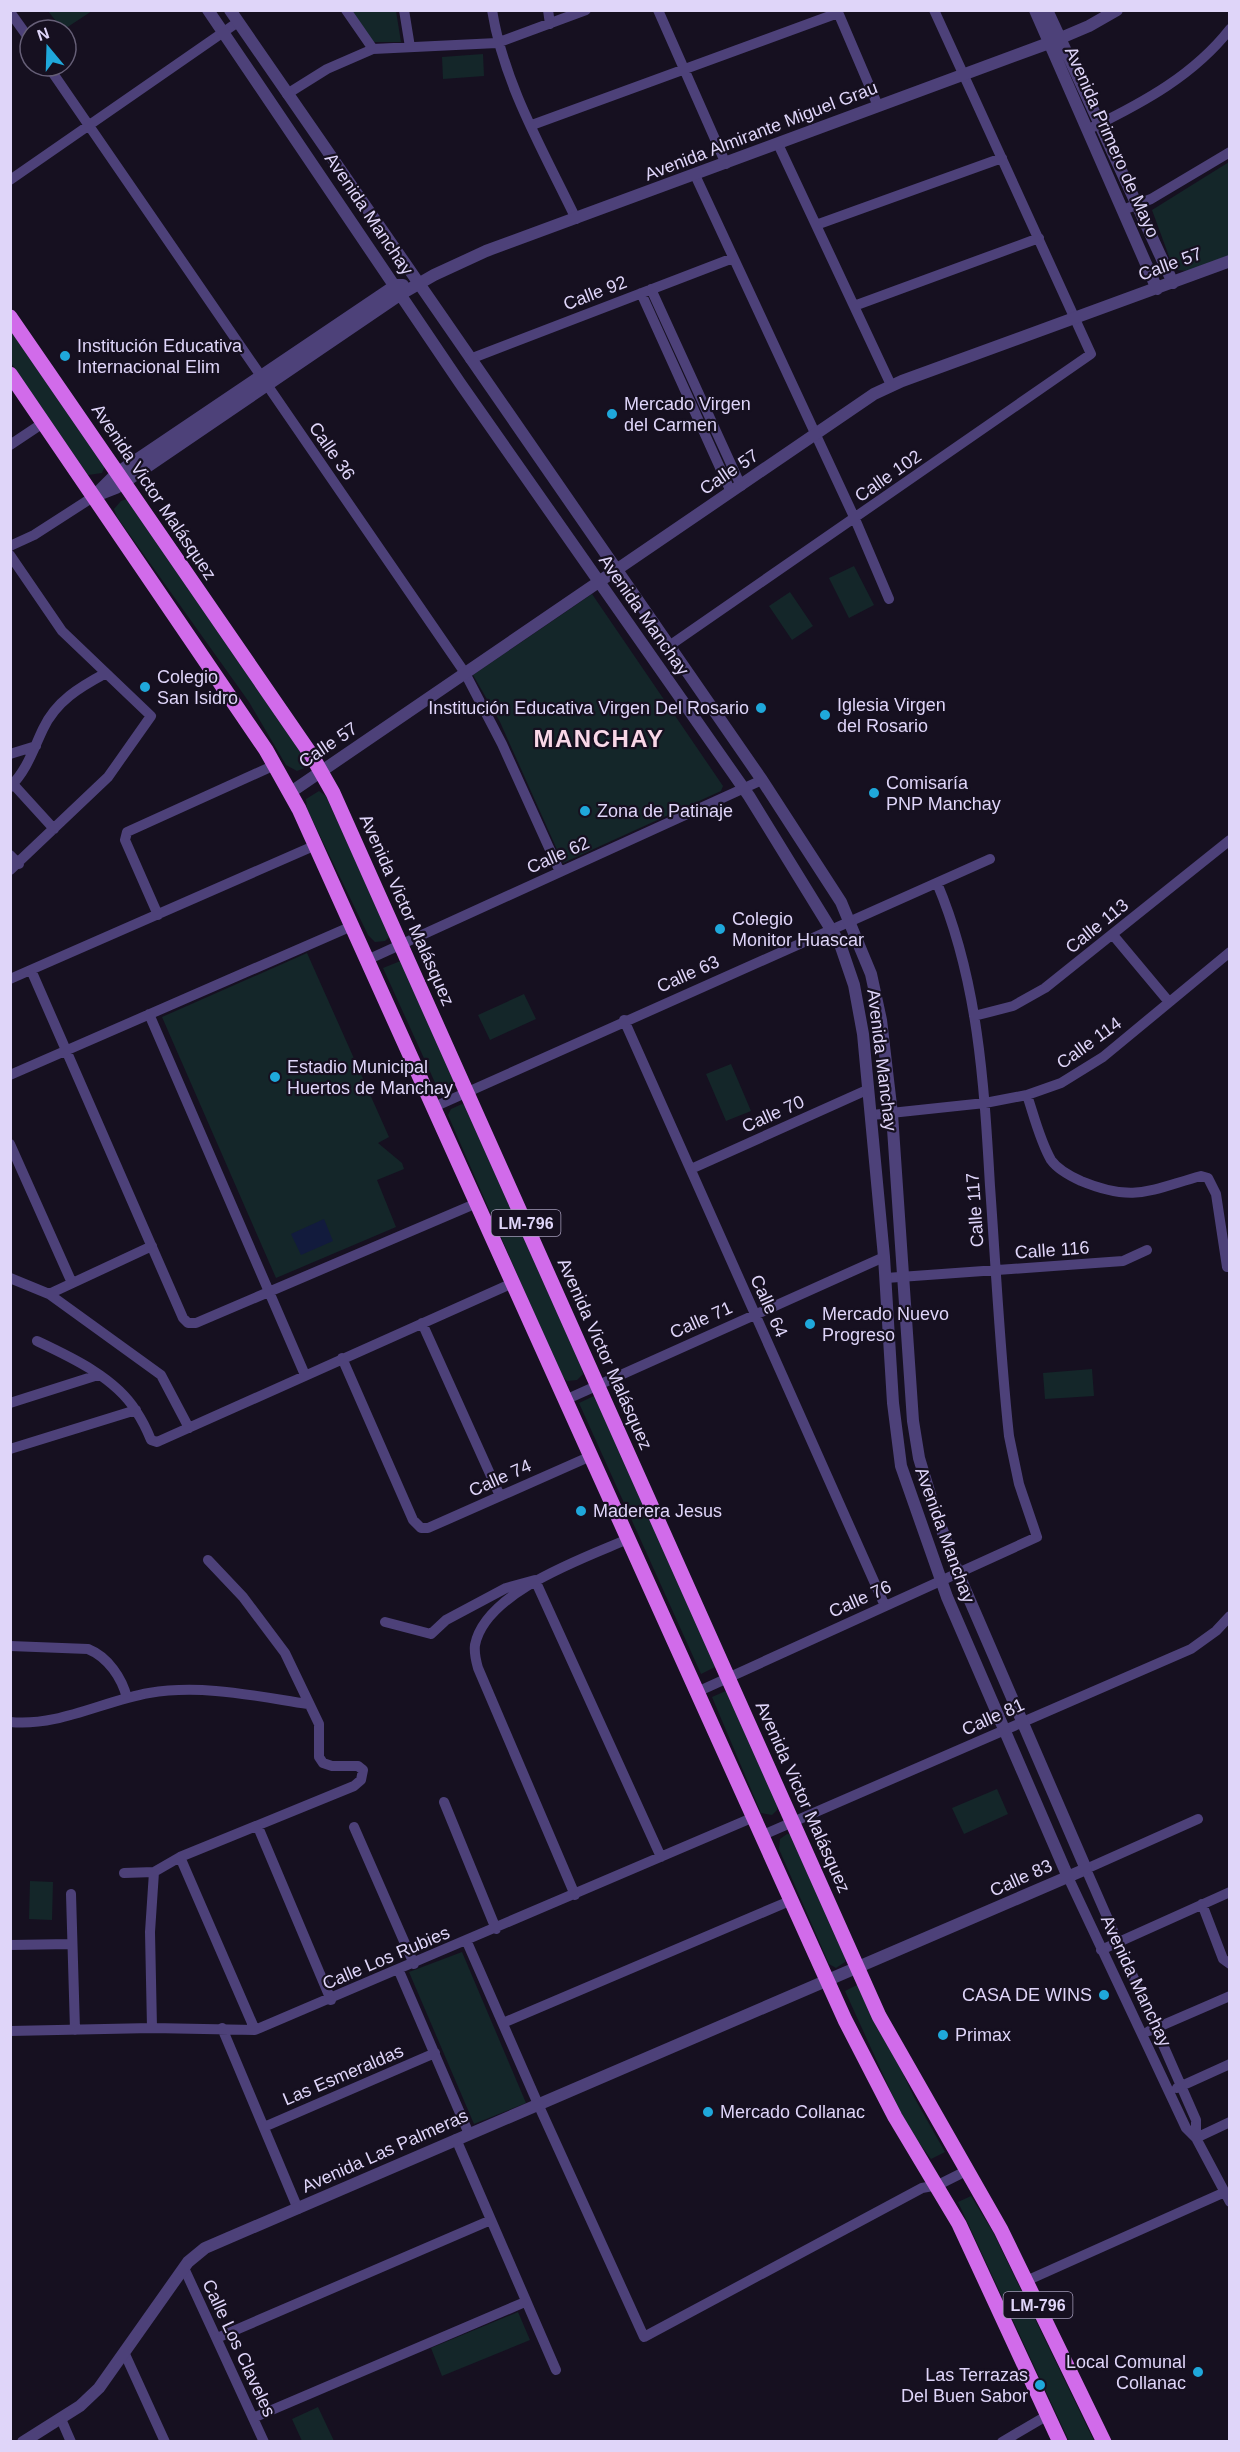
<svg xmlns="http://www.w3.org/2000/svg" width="1240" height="2452" font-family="Helvetica,sans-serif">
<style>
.green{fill:#142629}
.water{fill:#121b3d}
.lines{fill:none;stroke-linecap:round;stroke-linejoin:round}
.minor{stroke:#4d4179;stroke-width:10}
.tertiary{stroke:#4d4179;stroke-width:12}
.primary{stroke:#d16bea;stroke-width:15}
.poi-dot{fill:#1fa8db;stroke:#161020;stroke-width:2}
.labels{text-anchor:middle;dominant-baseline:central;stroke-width:4.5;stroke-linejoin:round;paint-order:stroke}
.shield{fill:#161020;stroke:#a39ab8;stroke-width:1.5}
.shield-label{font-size:16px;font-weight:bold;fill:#dfd5f9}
.street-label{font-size:18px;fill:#dfd5f9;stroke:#161020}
.poi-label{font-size:18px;fill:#dfd5f9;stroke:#161020;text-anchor:start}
.district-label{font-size:24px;font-weight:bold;letter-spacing:1.5px;fill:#f9d7e7;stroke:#161020}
</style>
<rect width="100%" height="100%" fill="#161020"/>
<path class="green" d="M 48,11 L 92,11 L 63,30 Z
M 352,11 L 396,11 L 401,42 L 373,42 Z
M 483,54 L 484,76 L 443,79 L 442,57 Z
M 1229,162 L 1229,255 L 1191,271 L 1174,270 L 1152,210 Z
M 10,325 L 105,466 L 102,473 L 88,475 L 11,363 Z
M 127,499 L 308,763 L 307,767 L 297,771 L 286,765 L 249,702 L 117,517 L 114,509 L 121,501 Z
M 854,566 L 874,605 L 849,618 L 829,578 Z
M 790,592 L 813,626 L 792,640 L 769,606 Z
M 592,594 L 723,786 L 721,791 L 563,863 L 500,722 L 473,675 Z
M 319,791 L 326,796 L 390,936 L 385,941 L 375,942 L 368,935 L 307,809 L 306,799 Z
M 307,953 L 389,1137 L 378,1143 L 402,1163 L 404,1169 L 377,1180 L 396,1227 L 276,1278 L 162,1017 Z
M 403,960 L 454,1082 L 445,1089 L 437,1087 L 383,968 Z
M 524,994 L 536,1019 L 490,1040 L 478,1015 Z
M 731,1064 L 751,1111 L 726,1121 L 706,1074 Z
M 462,1104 L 468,1106 L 582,1367 L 583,1374 L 577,1380 L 567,1381 L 561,1375 L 448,1115 L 451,1109 Z
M 1092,1369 L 1094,1396 L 1045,1399 L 1043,1373 Z
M 596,1395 L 717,1666 L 701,1674 L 579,1403 Z
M 728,1690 L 777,1803 L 777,1810 L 772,1815 L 761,1813 L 712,1697 Z
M 997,1789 L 1008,1814 L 964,1834 L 952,1808 Z
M 787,1834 L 792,1835 L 845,1955 L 845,1962 L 836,1968 L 829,1964 L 779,1849 L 780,1839 Z
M 30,1881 L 53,1882 L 52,1920 L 29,1919 Z
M 462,1952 L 526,2103 L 474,2124 L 409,1972 Z
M 861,1983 L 914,2097 L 945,2152 L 931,2159 L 906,2125 L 845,1991 Z
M 971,2196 L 993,2232 L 1094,2441 L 1069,2441 L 958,2202 Z
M 518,2312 L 530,2340 L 442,2376 L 431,2348 Z
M 318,2407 L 334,2441 L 302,2441 L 292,2419 Z"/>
<path class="water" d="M 324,1219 L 333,1241 L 301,1255 L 291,1234 Z"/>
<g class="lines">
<path class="minor" d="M 346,10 L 373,49
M 404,10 L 410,47
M 492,10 C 504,85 544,152 576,219
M 548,10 L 550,24
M 658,10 L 726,164
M 837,10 L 878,106
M 10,12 L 30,40
M 48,66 L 465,673 L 502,744 L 560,872
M 287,94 L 327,69 L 373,49 L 497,43 L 586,10
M 532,125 L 838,13
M 1093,127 C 1144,102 1194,75 1230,29
M 778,144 L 891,385
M 695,175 L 855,519 L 889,599
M 10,180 L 238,22
M 1123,210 L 1151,199 L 1230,152
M 816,225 L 1002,158
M 651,289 L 741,486
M 641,293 L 731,492
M 854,306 L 1039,238
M 470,359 L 733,258
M 10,445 L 43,423
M 10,546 L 34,535 L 93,497
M 10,555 L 62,631 L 151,716 L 108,777 L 10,870
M 669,646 L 1091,354 L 934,10
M 10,754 L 36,746
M 13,784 L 54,829
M 10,787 C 27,770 33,750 43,729 C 56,701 80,687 106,673
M 10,855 L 19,864
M 158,915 L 125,840 L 127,832 L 275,765
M 1113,935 L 1169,1002
M 367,960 L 762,780
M 31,970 L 183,1318 L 188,1323 L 196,1323 L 477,1203
M 10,979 L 316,845
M 149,1014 L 305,1375
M 974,1016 L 1013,1006 L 1045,988 L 1230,840
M 624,1020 L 885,1606
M 10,1075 L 352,926
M 1027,1095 C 1034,1116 1040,1141 1051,1160 C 1058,1170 1070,1176 1081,1181 C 1134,1203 1150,1190 1201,1176 L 1208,1178 L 1216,1194 L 1227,1267
M 434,1107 L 990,859
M 872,1115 L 985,1103 L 1027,1095 L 1061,1083 L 1103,1057 L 1230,952
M 10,1144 L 72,1283
M 691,1169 L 869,1089
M 10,1278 L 49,1294 L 161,1375 L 189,1428
M 886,1278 L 1123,1261 L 1147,1250
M 49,1294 L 152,1246
M 422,1323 L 500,1496
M 37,1341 C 71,1357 116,1378 136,1411 C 142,1420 147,1430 151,1440 L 157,1442 L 513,1283
M 342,1358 L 413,1520 L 421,1528 L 428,1528 L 591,1456
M 565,1400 L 884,1257
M 10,1403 L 98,1375
M 10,1449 L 136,1410
M 385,1622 L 431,1634 L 446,1620 L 506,1588 L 535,1580 L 661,1857
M 10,1646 L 88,1649 C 108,1657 122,1678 127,1698
M 697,1692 L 1037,1537 L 1019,1484 L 1009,1436 C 1000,1353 996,1269 990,1186 C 984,1082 978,980 937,883
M 10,1722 C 58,1727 103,1701 149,1693 C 202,1684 255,1696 308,1704
M 444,1802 L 496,1929
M 258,1827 L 331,2000
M 354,1827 L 414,1964
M 763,1835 L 1191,1649 L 1216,1631 L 1230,1616
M 180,1857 L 255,2030
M 124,1873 L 154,1872 L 180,1857 L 354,1786 L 361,1780 L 363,1770 L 358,1766 L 332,1766 L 323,1763 L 319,1757 L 319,1724 L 285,1653 L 243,1597 L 208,1560
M 1068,1877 L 1186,2128 L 1196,2138 L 1230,2202
M 71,1894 L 75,2030
M 575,1895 L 478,1668 C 476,1661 474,1653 475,1645 C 485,1592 584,1558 628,1539
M 1202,1904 L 1223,1959 L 1230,1964
M 467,1942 L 538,2104 L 644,2337 L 922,2188 L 938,2185 L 966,2171
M 10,1945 L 71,1944
M 1101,1950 L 1230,1892
M 399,1971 L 469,2134
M 503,2023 L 792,1900
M 152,2028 L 150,1932 L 154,1872
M 222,2028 L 298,2209
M 10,2031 L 152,2028 L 255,2030 L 754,1817
M 1149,2031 L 1230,1996
M 1177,2088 L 1230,2064
M 264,2127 L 435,2053
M 1196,2138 L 1196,2120 L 1086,1869 L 1198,1819
M 1196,2138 L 1230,2122
M 456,2139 L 556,2370
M 184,2268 L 264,2442
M 1026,2281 L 1225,2192
M 217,2338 L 491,2220
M 124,2352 L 165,2442
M 253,2418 L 525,2302
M 61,2419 L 71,2442
M 1002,2442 L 1048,2415"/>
<path class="tertiary" d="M 208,10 L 460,383 L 749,796 L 840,944 L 854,985 L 863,1034 L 884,1257 L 893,1403 L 901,1466 L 947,1597 L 1068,1877
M 1035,10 L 1157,289
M 1047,10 L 1173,283
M 96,494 L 117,473 L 396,285 L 403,285
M 93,497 L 116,488 L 401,294 L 434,275 L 486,251 L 1049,43 L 1089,26 L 1117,10
M 291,792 L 874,394 L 902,381 L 1230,261
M 23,2442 L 80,2406 L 99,2388 L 188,2262 L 205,2248 L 1086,1869 L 958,1573 L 935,1511 L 919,1458 L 913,1421 L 892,1114 L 881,1020 L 871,974 L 841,902 L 762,780 L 230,10"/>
<path class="primary" d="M 10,317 L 312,756 L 333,793 L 879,2016 L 1001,2230 L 1104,2442
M 10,374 L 266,750 L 299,809 L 845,2020 L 895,2117 L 959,2224 L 1060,2442"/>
</g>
<g class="poi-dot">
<circle cx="65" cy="356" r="6"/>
<circle cx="612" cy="414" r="6"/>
<circle cx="145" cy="687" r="6"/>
<circle cx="761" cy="708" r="6"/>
<circle cx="825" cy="715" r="6"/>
<circle cx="874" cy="793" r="6"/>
<circle cx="585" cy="811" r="6"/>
<circle cx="720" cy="929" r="6"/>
<circle cx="275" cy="1077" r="6"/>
<circle cx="810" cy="1324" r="6"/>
<circle cx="581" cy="1511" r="6"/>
<circle cx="1104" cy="1995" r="6"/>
<circle cx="943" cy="2035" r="6"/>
<circle cx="708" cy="2112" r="6"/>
<circle cx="1198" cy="2372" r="6"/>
<circle cx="1040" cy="2385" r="6"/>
</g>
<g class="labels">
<g class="shield">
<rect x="491.5" y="1210" width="69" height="26" rx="4.5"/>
<rect x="1003.5" y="2292" width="69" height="26" rx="4.5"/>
</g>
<g class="shield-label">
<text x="526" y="1223">LM-796</text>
<text x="1038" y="2305">LM-796</text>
</g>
<g class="street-label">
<text transform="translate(761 131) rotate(-21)">Avenida Almirante Miguel Grau</text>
<text transform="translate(1112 142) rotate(66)">Avenida Primero de Mayo</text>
<text transform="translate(369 214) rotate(56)">Avenida Manchay</text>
<text transform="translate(1170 264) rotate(-20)">Calle 57</text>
<text transform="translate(595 293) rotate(-21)">Calle 92</text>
<text transform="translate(332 451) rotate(55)">Calle 36</text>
<text transform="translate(729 472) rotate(-34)">Calle 57</text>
<text transform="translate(888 476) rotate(-35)">Calle 102</text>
<text transform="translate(154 492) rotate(56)">Avenida Victor Malásquez</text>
<text transform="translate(644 615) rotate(55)">Avenida Manchay</text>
<text transform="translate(328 745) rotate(-34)">Calle 57</text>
<text transform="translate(558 855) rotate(-24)">Calle 62</text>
<text transform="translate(407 910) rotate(66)">Avenida Victor Malásquez</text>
<text transform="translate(1097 926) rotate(-39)">Calle 113</text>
<text transform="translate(688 974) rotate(-24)">Calle 63</text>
<text transform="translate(1089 1043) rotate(-36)">Calle 114</text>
<text transform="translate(882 1060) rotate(83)">Avenida Manchay</text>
<text transform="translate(773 1114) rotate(-24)">Calle 70</text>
<text transform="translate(975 1210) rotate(-94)">Calle 117</text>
<text transform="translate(1052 1250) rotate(-4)">Calle 116</text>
<text transform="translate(769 1306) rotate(66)">Calle 64</text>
<text transform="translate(701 1320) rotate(-24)">Calle 71</text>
<text transform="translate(605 1354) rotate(66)">Avenida Victor Malásquez</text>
<text transform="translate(500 1478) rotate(-24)">Calle 74</text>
<text transform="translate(945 1535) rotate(70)">Avenida Manchay</text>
<text transform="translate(860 1599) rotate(-24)">Calle 76</text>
<text transform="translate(993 1717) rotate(-24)">Calle 81</text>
<text transform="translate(803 1797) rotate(66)">Avenida Victor Malásquez</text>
<text transform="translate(1021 1878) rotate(-24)">Calle 83</text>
<text transform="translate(386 1958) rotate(-23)">Calle Los Rubies</text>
<text transform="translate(1136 1981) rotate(65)">Avenida Manchay</text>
<text transform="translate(343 2075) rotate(-23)">Las Esmeraldas</text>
<text transform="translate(385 2151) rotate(-24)">Avenida Las Palmeras</text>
<text transform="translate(239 2348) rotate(65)">Calle Los Claveles</text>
</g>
<g class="poi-label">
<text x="77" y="346">Institución Educativa<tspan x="77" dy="21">Internacional Elim</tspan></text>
<text x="624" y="404">Mercado Virgen<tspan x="624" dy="21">del Carmen</tspan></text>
<text x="157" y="677">Colegio<tspan x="157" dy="21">San Isidro</tspan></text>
<text x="837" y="705">Iglesia Virgen<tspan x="837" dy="21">del Rosario</tspan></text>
<text x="749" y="708" text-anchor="end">Institución Educativa Virgen Del Rosario</text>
<text x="886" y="783">Comisaría<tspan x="886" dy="21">PNP Manchay</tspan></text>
<text x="597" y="811">Zona de Patinaje</text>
<text x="732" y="919">Colegio<tspan x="732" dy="21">Monitor Huascar</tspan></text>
<text x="287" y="1067">Estadio Municipal<tspan x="287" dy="21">Huertos de Manchay</tspan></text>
<text x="822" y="1314">Mercado Nuevo<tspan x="822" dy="21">Progreso</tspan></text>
<text x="593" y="1511">Maderera Jesus</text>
<text x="1092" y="1995" text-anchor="end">CASA DE WINS</text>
<text x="955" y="2035">Primax</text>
<text x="720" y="2112">Mercado Collanac</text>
<text x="1186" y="2362" text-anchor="end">Local Comunal<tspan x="1186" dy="21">Collanac</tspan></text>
<text x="1028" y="2375" text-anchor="end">Las Terrazas<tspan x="1028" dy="21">Del Buen Sabor</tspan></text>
</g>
<g class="district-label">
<text x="599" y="738">MANCHAY</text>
</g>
</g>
<rect width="1240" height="2452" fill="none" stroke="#dfd5f9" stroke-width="24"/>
<g transform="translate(48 48) rotate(341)"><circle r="28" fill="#161020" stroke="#665f77" stroke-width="1.5"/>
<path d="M0-4.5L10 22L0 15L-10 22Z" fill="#1fa8db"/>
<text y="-9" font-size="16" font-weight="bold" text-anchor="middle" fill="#dfd5f9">N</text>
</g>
</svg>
